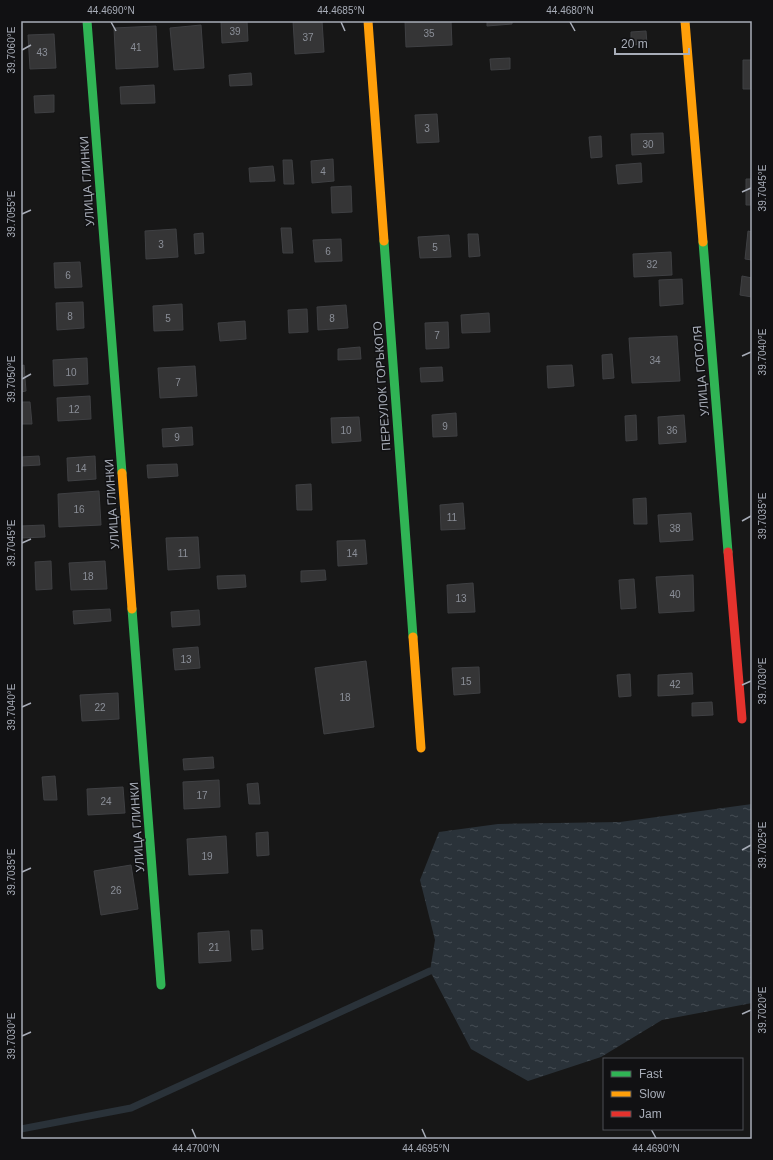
<svg xmlns="http://www.w3.org/2000/svg" width="773" height="1160" font-family="Helvetica,sans-serif">
<style>
.water{fill:url(#water-ripples)}
.lines{fill:none;stroke-linecap:round;stroke-linejoin:round}
.stream{stroke:#2a3239;stroke-width:7}
.building{fill:#353536;stroke:#3f4043}
.fast{stroke:#30b455;stroke-width:9}
.slow{stroke:#ff9f0a;stroke-width:9}
.jam{stroke:#e5322d;stroke-width:9}
.ticks{fill:none;stroke:#a8adb8;stroke-width:1.5}
.labels{text-anchor:middle;dominant-baseline:central;stroke-width:3;stroke-linejoin:round;paint-order:stroke}
.number-label{font-size:10px;fill:#8b8f98}
.street-label{font-size:12px;fill:#a8adb8;stroke:#111113}
.neatline{fill:none;stroke:#a8adb8;stroke-width:1.5}
.ticks-label{font-size:10px;text-anchor:middle;fill:#a8adb8}
</style>
<defs>
<pattern id="water-ripples" width="26" height="14" patternUnits="userSpaceOnUse"><rect width="26" height="14" fill="#2a3239"/><path d="M2 4q2-2 4 0t4 0M15 11q2-2 4 0t4 0" fill="none" stroke="#464d54"/></pattern>
</defs>
<rect width="100%" height="100%" fill="#171717"/>
<path class="water" d="M 752,804 L 752,1003 L 662,1020 L 601,1057 L 528,1081 L 471,1049 L 430,971 L 435,940 L 420,880 L 439,832 L 498,824 L 620,822 Z"/>
<g class="lines">
<path class="stream" d="M 21,1129 L 131,1108 L 430,971 L 439,970"/>
</g>
<path class="building" d="M 221,21 L 247,21 L 248,41 L 222,43 Z
M 293,21 L 322,21 L 324,52 L 295,54 Z
M 405,21 L 451,21 L 452,45 L 406,47 Z
M 487,21 L 512,21 L 512,24 L 487,26 Z
M 201,25 L 204,68 L 174,70 L 170,28 Z
M 156,26 L 158,67 L 116,69 L 114,28 Z
M 646,31 L 647,44 L 631,45 L 631,32 Z
M 54,34 L 56,68 L 30,69 L 28,35 Z
M 510,58 L 510,69 L 491,70 L 490,59 Z
M 743,60 L 752,60 L 752,89 L 743,89 Z
M 251,73 L 252,85 L 230,86 L 229,75 Z
M 154,85 L 155,103 L 121,104 L 120,87 Z
M 54,95 L 54,112 L 35,113 L 34,96 Z
M 437,114 L 439,142 L 417,143 L 415,115 Z
M 663,133 L 664,153 L 632,155 L 631,134 Z
M 601,136 L 602,157 L 591,158 L 589,137 Z
M 333,159 L 334,181 L 312,183 L 311,161 Z
M 283,160 L 292,160 L 294,184 L 284,184 Z
M 641,163 L 642,182 L 618,184 L 616,165 Z
M 273,166 L 275,181 L 250,182 L 249,168 Z
M 746,179 L 752,179 L 752,205 L 746,205 Z
M 351,186 L 352,212 L 332,213 L 331,187 Z
M 281,228 L 291,228 L 293,253 L 283,253 Z
M 176,229 L 178,257 L 146,259 L 145,231 Z
M 748,231 L 752,232 L 752,260 L 745,259 Z
M 203,233 L 204,253 L 195,254 L 194,234 Z
M 468,234 L 478,234 L 480,256 L 469,257 Z
M 449,235 L 451,257 L 420,258 L 418,237 Z
M 341,239 L 342,261 L 315,262 L 313,240 Z
M 671,252 L 672,275 L 634,277 L 633,254 Z
M 80,262 L 82,287 L 55,288 L 54,263 Z
M 742,276 L 752,278 L 752,297 L 740,295 Z
M 682,279 L 683,304 L 660,306 L 659,280 Z
M 83,302 L 84,328 L 57,330 L 56,303 Z
M 182,304 L 183,330 L 154,331 L 153,306 Z
M 346,305 L 348,328 L 318,330 L 317,307 Z
M 307,309 L 308,332 L 289,333 L 288,310 Z
M 489,313 L 490,332 L 462,333 L 461,315 Z
M 245,321 L 246,339 L 220,341 L 218,323 Z
M 448,322 L 449,348 L 426,349 L 425,323 Z
M 677,336 L 680,381 L 632,383 L 629,338 Z
M 360,347 L 361,359 L 338,360 L 338,349 Z
M 612,354 L 614,378 L 603,379 L 602,355 Z
M 87,358 L 88,384 L 54,386 L 53,360 Z
M 24,365 L 26,391 L 21,392 L 21,366 Z
M 572,365 L 574,386 L 548,388 L 547,366 Z
M 195,366 L 197,396 L 160,398 L 158,368 Z
M 442,367 L 443,381 L 421,382 L 420,368 Z
M 90,396 L 91,419 L 58,421 L 57,398 Z
M 21,402 L 30,402 L 32,424 L 21,424 Z
M 456,413 L 457,436 L 433,437 L 432,415 Z
M 636,415 L 637,440 L 626,441 L 625,416 Z
M 684,415 L 686,442 L 659,444 L 658,417 Z
M 359,417 L 361,441 L 332,443 L 331,418 Z
M 192,427 L 193,445 L 163,447 L 162,429 Z
M 39,456 L 40,465 L 21,466 L 21,457 Z
M 95,456 L 96,479 L 68,481 L 67,458 Z
M 177,464 L 178,476 L 148,478 L 147,465 Z
M 311,484 L 312,510 L 297,510 L 296,485 Z
M 99,491 L 101,525 L 59,527 L 58,494 Z
M 646,498 L 647,524 L 634,524 L 633,499 Z
M 463,503 L 465,529 L 441,530 L 440,505 Z
M 691,513 L 693,540 L 660,542 L 658,515 Z
M 44,525 L 45,537 L 21,538 L 21,526 Z
M 198,537 L 200,568 L 168,570 L 166,538 Z
M 365,540 L 367,564 L 338,566 L 337,541 Z
M 51,561 L 52,589 L 36,590 L 35,562 Z
M 105,561 L 107,589 L 71,590 L 69,563 Z
M 325,570 L 326,580 L 301,582 L 301,571 Z
M 245,575 L 246,587 L 218,589 L 217,576 Z
M 693,575 L 694,611 L 659,613 L 656,577 Z
M 634,579 L 636,608 L 621,609 L 619,580 Z
M 473,583 L 475,612 L 448,613 L 447,585 Z
M 110,609 L 111,621 L 74,624 L 73,611 Z
M 199,610 L 200,625 L 172,627 L 171,612 Z
M 198,647 L 200,668 L 175,670 L 173,649 Z
M 366,661 L 374,727 L 324,734 L 315,668 Z
M 479,667 L 480,693 L 454,695 L 452,668 Z
M 692,673 L 693,694 L 658,696 L 658,675 Z
M 630,674 L 631,696 L 619,697 L 617,675 Z
M 118,693 L 119,719 L 82,721 L 80,695 Z
M 712,702 L 713,715 L 692,716 L 692,703 Z
M 213,757 L 214,768 L 184,770 L 183,759 Z
M 55,776 L 57,800 L 44,800 L 42,777 Z
M 219,780 L 220,807 L 184,809 L 183,782 Z
M 258,783 L 260,804 L 249,804 L 247,784 Z
M 123,787 L 125,813 L 88,815 L 87,789 Z
M 268,832 L 269,855 L 257,856 L 256,833 Z
M 226,836 L 228,873 L 189,875 L 187,839 Z
M 131,865 L 138,909 L 101,915 L 94,871 Z
M 251,930 L 262,930 L 263,949 L 252,950 Z
M 229,931 L 231,961 L 199,963 L 198,933 Z"/>
<g class="lines">
<path class="fast" d="M 87,21 L 122,473
M 384,241 L 413,637
M 703,242 L 728,552
M 132,609 L 161,985"/>
<path class="slow" d="M 368,21 L 384,241
M 685,21 L 703,242
M 122,473 L 132,609
M 413,637 L 421,748"/>
<path class="jam" d="M 728,552 L 742,719"/>
</g>
<path class="ticks" d="M 111,22 L 116,31M 341,22 L 345,31M 570,22 L 575,31M 22,50 L 31,45M 742,192 L 751,188M 22,214 L 31,210M 742,356 L 751,352M 22,379 L 31,374M 742,521 L 751,516M 22,543 L 31,539M 742,685 L 751,681M 22,707 L 31,703M 742,850 L 751,845M 22,872 L 31,868M 742,1014 L 751,1010M 22,1036 L 31,1032M 192,1129 L 196,1138M 422,1129 L 426,1138M 651,1129 L 656,1138"/>
<g class="labels">
<g class="number-label">
<text x="235" y="31">39</text>
<text x="429" y="33">35</text>
<text x="308" y="37">37</text>
<text x="136" y="47">41</text>
<text x="42" y="52">43</text>
<text x="427" y="128">3</text>
<text x="648" y="144">30</text>
<text x="323" y="171">4</text>
<text x="161" y="244">3</text>
<text x="435" y="247">5</text>
<text x="328" y="251">6</text>
<text x="652" y="264">32</text>
<text x="68" y="275">6</text>
<text x="70" y="316">8</text>
<text x="168" y="318">5</text>
<text x="332" y="318">8</text>
<text x="437" y="335">7</text>
<text x="655" y="360">34</text>
<text x="71" y="372">10</text>
<text x="178" y="382">7</text>
<text x="74" y="409">12</text>
<text x="445" y="426">9</text>
<text x="346" y="430">10</text>
<text x="672" y="430">36</text>
<text x="177" y="437">9</text>
<text x="81" y="468">14</text>
<text x="79" y="509">16</text>
<text x="452" y="517">11</text>
<text x="675" y="528">38</text>
<text x="183" y="553">11</text>
<text x="352" y="553">14</text>
<text x="88" y="576">18</text>
<text x="675" y="594">40</text>
<text x="461" y="598">13</text>
<text x="186" y="659">13</text>
<text x="466" y="681">15</text>
<text x="675" y="684">42</text>
<text x="345" y="697">18</text>
<text x="100" y="707">22</text>
<text x="202" y="795">17</text>
<text x="106" y="801">24</text>
<text x="207" y="856">19</text>
<text x="116" y="890">26</text>
<text x="214" y="947">21</text>
</g>
<g class="street-label">
<text transform="translate(87 181) rotate(-94)">УЛИЦА ГЛИНКИ</text>
<text transform="translate(701 371) rotate(-95)">УЛИЦА ГОГОЛЯ</text>
<text transform="translate(382 386) rotate(-94)">ПЕРЕУЛОК ГОРЬКОГО</text>
<text transform="translate(112 504) rotate(-94)">УЛИЦА ГЛИНКИ</text>
<text transform="translate(137 827) rotate(-94)">УЛИЦА ГЛИНКИ</text>
</g>
</g>
<rect width="773" height="1160" fill="none" stroke="#111113" stroke-width="44"/>
<rect x="603" y="1058" width="140" height="72" fill="#111113" stroke="#4d4f55"/>
<rect x="611" y="1071" width="20" height="6" fill="#30b455" stroke="#4d4f55"/>
<text x="639" y="1078" font-size="12" fill="#a8adb8">Fast</text>
<rect x="611" y="1091" width="20" height="6" fill="#ff9f0a" stroke="#4d4f55"/>
<text x="639" y="1098" font-size="12" fill="#a8adb8">Slow</text>
<rect x="611" y="1111" width="20" height="6" fill="#e5322d" stroke="#4d4f55"/>
<text x="639" y="1118" font-size="12" fill="#a8adb8">Jam</text>
<path d="M615 48v6h74v-6" fill="none" stroke="#a8adb8" stroke-width="2"/>
<text x="621" y="48" font-size="12" fill="#a8adb8" stroke="#111113" stroke-width="3" paint-order="stroke">20 m</text>
<rect x="22" y="22" width="729" height="1116" class="neatline"/>
<g class="ticks-label">
<text x="111" y="14">44.4690°N</text>
<text x="341" y="14">44.4685°N</text>
<text x="570" y="14">44.4680°N</text>
<text transform="translate(11 50) rotate(-90)" y="4">39.7060°E</text>
<text transform="translate(762 188) rotate(-90)" y="4">39.7045°E</text>
<text transform="translate(11 214) rotate(-90)" y="4">39.7055°E</text>
<text transform="translate(762 352) rotate(-90)" y="4">39.7040°E</text>
<text transform="translate(11 379) rotate(-90)" y="4">39.7050°E</text>
<text transform="translate(762 516) rotate(-90)" y="4">39.7035°E</text>
<text transform="translate(11 543) rotate(-90)" y="4">39.7045°E</text>
<text transform="translate(762 681) rotate(-90)" y="4">39.7030°E</text>
<text transform="translate(11 707) rotate(-90)" y="4">39.7040°E</text>
<text transform="translate(762 845) rotate(-90)" y="4">39.7025°E</text>
<text transform="translate(11 872) rotate(-90)" y="4">39.7035°E</text>
<text transform="translate(762 1010) rotate(-90)" y="4">39.7020°E</text>
<text transform="translate(11 1036) rotate(-90)" y="4">39.7030°E</text>
<text x="196" y="1152">44.4700°N</text>
<text x="426" y="1152">44.4695°N</text>
<text x="656" y="1152">44.4690°N</text>
</g>
</svg>
